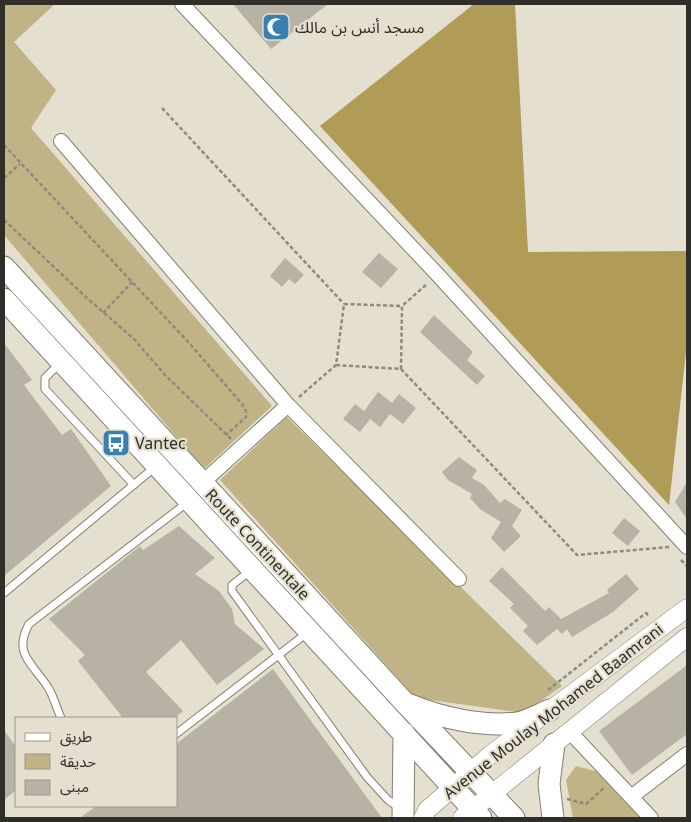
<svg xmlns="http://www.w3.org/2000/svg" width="691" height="822" font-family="'Noto Sans','Noto Sans Arabic',sans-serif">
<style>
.green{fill:#c0b386}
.forest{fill:#b09b57}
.building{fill:#b7b2a3}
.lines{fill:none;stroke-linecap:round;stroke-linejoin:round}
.service-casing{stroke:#827e6f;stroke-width:9}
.minor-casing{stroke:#827e6f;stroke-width:16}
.tertiary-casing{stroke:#827e6f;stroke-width:19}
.primary-casing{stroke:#827e6f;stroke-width:23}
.path{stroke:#8e8a7f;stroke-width:2.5;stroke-dasharray:4 2.5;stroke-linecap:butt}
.service{stroke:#fff;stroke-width:7}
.minor{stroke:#fff;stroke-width:14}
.tertiary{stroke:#fff;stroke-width:18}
.primary{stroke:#fff;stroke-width:21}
.labels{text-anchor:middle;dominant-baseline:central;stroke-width:4.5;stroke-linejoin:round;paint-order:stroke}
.poi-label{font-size:16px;fill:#302e28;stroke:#e4dfcf;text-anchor:start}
.street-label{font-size:16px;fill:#302e28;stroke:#e4dfcf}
</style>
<rect width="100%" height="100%" fill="#e4dfcf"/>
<path class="green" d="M 4,4 L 55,4 L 14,42 L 56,90 L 31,128 L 272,406 L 204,469 L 4,235 Z
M 287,417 L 562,686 L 524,713 L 416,698 L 220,480 Z
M 576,766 L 599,772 L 641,818 L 573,818 L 566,780 Z"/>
<path class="forest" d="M 474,4 L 515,4 L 528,252 L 687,251 L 687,343 L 669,505 L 320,126 Z"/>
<path class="building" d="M 233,4 L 328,4 L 271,49 Z
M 379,253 L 398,269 L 381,288 L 362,272 Z
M 285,258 L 304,275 L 295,284 L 289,279 L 282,287 L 270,276 Z
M 434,315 L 473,352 L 467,360 L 485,376 L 477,385 L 420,332 Z
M 4,343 L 32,380 L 24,385 L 62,435 L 71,429 L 111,486 L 4,576 Z
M 378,392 L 392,403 L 399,394 L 416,408 L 403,424 L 390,414 L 380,427 L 370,419 L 360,432 L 343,419 L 355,404 L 364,411 Z
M 459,457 L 477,470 L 472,478 L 484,485 L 500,503 L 505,499 L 522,510 L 512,526 L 521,536 L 504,552 L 491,538 L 501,522 L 480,509 L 470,498 L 472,494 L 448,480 L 442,472 Z
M 687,482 L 687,519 L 675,502 Z
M 624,518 L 640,531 L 628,546 L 612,533 Z
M 179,526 L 215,558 L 195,574 L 219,591 L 232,609 L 235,624 L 264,649 L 217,685 L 181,640 L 146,672 L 183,711 L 175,718 L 123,718 L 78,661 L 85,655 L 49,619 L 140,546 L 143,550 Z
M 502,567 L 545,611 L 549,607 L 561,619 L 609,593 L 607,590 L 626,574 L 639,589 L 613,612 L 572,637 L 567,629 L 562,634 L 557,629 L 537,645 L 523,631 L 528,626 L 510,608 L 514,604 L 489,581 Z
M 687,665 L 687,734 L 632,775 L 599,731 Z
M 273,669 L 382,818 L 80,818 L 96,806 L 176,806 L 176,744 Z
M 4,730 L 16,747 L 16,790 L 4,800 Z"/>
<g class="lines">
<defs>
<path id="service" d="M 59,364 L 45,378 L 45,389 L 134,485
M 250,571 L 232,585 L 232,591 L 367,777 L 388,800 L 400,808
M 4,593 L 155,467
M 61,718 C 57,709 54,698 49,689 C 34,664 12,655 29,624 L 188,502
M 176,734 L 307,633"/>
<path id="minor" d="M 182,4 L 437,274 L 687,547
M 61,141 L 288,405 L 459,579
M 202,483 L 288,405
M 569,731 L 651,818
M 631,797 L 687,754"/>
<path id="tertiary" d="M 423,818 L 427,810 L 490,755 L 687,608
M 462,818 L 687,637"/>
<path id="primary" d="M 4,267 L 406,704 L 514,818
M 4,299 L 481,818
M 410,705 C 442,718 482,727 517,723 C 528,721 540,714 550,710
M 403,818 L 404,733
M 553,818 L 549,784 L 554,744"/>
</defs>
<use href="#service" class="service-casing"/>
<use href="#minor" class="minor-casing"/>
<use href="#tertiary" class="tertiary-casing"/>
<use href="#primary" class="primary-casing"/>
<path class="path" d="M 162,108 L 344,304
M 4,145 L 190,344 L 242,404 L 246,411 L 246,417 L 226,435
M 4,178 L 20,164
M 4,220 L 88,299 L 134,339 L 166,376 L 231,439
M 103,313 L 132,282
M 336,365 L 401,369 L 402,306 L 427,284
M 401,369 L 577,555 L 669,547
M 299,397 L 336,365 L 344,304 L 402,306
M 681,560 L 687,566
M 548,690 L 646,613 L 649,616
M 567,799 L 586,804 L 605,787"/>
<use href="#service" class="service"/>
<use href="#minor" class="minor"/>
<use href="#tertiary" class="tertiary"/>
<use href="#primary" class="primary"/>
</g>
<defs>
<symbol id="mosque-square" viewBox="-11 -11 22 22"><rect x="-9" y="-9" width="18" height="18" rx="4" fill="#3780b4" stroke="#e4dfcf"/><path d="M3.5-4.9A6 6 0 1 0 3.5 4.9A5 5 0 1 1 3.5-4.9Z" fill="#fff"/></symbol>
<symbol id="bus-square" viewBox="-11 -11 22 22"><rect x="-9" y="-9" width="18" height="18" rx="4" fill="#3780b4" stroke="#e4dfcf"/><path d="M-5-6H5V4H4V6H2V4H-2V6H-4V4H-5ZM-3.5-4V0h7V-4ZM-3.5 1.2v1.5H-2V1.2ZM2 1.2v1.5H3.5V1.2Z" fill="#fff"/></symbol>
</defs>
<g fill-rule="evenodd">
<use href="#mosque-square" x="260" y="11" width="32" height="32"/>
<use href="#bus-square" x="100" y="427" width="32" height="32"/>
</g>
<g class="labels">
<g class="poi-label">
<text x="295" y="27">مسجد أنس بن مالك</text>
<text x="135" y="443">Vantec</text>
</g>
<g class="street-label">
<text transform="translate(258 544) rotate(47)">Route Continentale</text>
<text transform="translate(553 711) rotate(-38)">Avenue Moulay Mohamed Baamrani</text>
</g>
</g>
<rect width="691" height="822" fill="none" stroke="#302e28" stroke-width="10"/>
<rect x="15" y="717" width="162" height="90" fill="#e4dfcf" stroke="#9c988c"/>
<rect x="25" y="733" width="25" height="8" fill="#ffffff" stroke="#9c988c"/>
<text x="60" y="742" font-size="15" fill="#302e28">طريق</text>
<rect x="25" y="754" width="25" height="15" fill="#c0b386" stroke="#9c988c"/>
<text x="60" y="767" font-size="15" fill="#302e28">حديقة</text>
<rect x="25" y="780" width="25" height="15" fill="#b7b2a3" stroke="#9c988c"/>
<text x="60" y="792" font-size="15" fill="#302e28">مبنى</text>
</svg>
